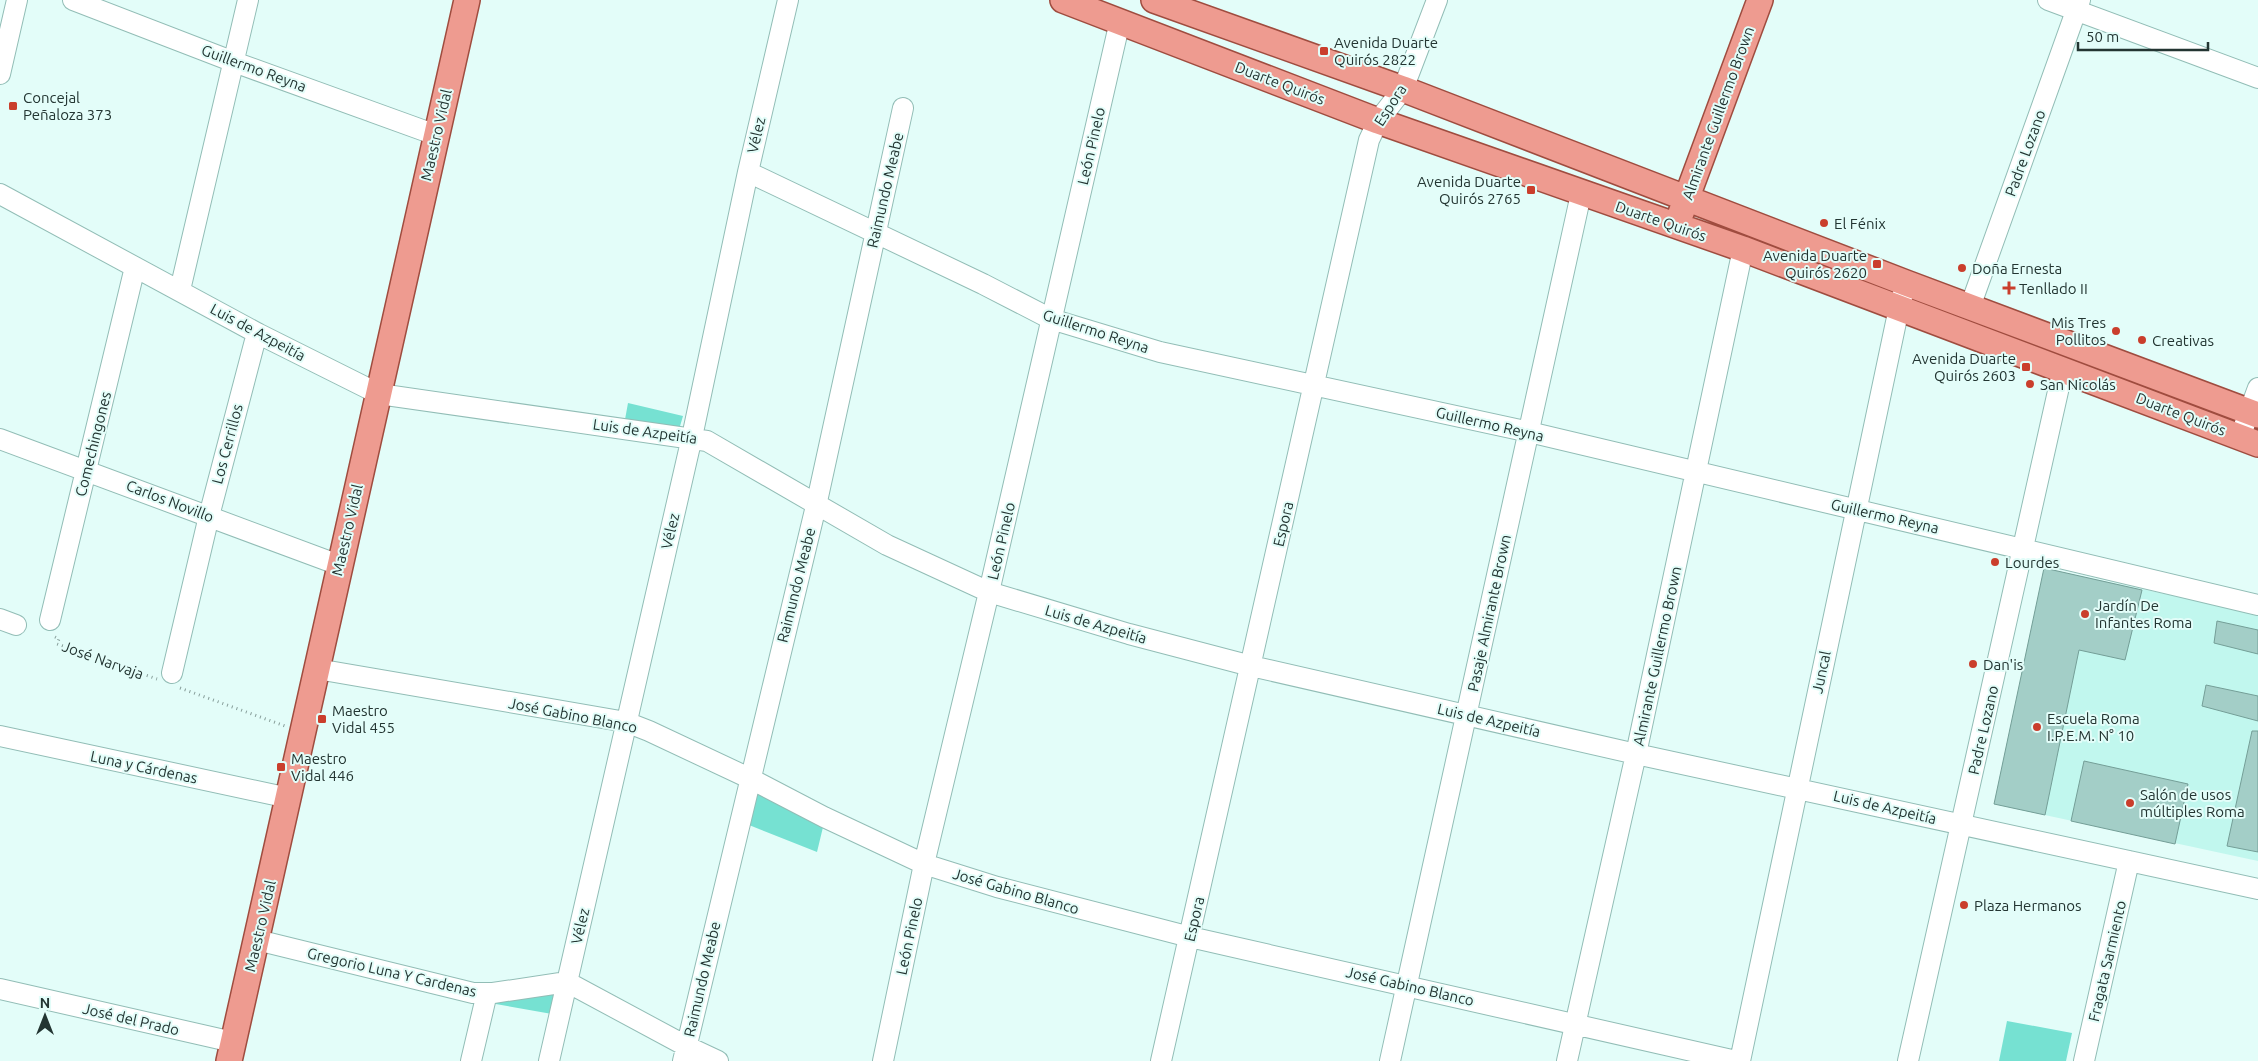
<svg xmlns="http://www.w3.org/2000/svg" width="2258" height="1061" font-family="Ubuntu,sans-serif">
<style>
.built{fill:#c1f7ee}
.green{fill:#76e1d2}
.building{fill:#a3cec7;stroke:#749e97}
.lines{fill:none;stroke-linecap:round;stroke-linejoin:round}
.minor-casing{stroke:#92bdb6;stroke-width:22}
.major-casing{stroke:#9f4c3f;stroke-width:28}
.path{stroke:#879e9a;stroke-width:3;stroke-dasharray:1 4;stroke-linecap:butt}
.minor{stroke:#fff;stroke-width:20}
.major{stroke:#ee9b90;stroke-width:25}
.poi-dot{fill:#ca3e2c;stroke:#e3fdf9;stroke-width:2}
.labels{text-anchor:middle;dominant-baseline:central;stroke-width:4;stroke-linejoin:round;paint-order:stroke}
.poi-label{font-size:15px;fill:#233532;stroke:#e3fdf9;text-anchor:start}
.street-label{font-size:15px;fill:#233532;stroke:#e3fdf9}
</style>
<rect width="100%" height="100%" fill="#e3fdf9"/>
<path class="built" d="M 2044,568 L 2258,614 L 2258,861 L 1994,804 Z"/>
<path class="green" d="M 628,403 L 683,416 L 678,433 L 624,425 Z
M 757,794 L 824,823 L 817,852 L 749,825 Z
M 559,989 L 552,1014 L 490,1003 Z
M 2007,1021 L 2072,1033 L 2066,1061 L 1999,1061 Z"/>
<path class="building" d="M 2044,568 L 2142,590 L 2125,660 L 2079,650 L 2045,815 L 1994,804 Z
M 2217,621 L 2258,630 L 2258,654 L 2214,643 Z
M 2206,685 L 2258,696 L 2258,721 L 2202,706 Z
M 2252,731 L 2258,731 L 2258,852 L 2227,846 Z
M 2084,761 L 2188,784 L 2175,844 L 2071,821 Z"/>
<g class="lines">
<defs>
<path id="minor" d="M 73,0 L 234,62 L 436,135
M 2048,0 L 2258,78
M 0,74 L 17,0
M 748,172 L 983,284 L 1051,319 L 1160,352 L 1529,432 L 2258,605
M 0,194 L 257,333 L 379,394 L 707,441 L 887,545 L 989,592 L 1129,634 L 1251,666 L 1636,754 L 2258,889
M 180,290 L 248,0
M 1970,307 L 2080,0
M 2240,437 L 2258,388
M 0,439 L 339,565
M 0,619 L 16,625
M 50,620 L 135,267
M 317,669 L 626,722 L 649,731 L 749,778 L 824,817 L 924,864 L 997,887 L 1190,937 L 1736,1061
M 172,673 L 209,516 L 257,333
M 0,736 L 289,798
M 257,940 L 473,993 L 493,993 L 567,982 L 686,1046 L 718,1061
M 0,989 L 233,1042
M 471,1061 L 487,993
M 549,1061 L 692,437 L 748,172 L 788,0
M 683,1061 L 816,506 L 903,108
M 883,1061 L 924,864 L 989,592 L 1120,21
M 1161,1061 L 1369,140 L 1378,121 L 1403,89 L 1437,0
M 1390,1061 L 1581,194
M 1567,1061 L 1636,754 L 1743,249
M 1740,1061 C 1791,810 1847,560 1899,308 L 1906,283
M 1908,1061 L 2063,369
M 2084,1061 L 2129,861"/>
<path id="major" d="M 1063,0 L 1378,121 L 1743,249 L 2258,444
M 1154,0 L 1403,89 L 1906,283 L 2258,415
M 1681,213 L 1760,0
M 229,1061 L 467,0"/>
</defs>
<use href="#minor" class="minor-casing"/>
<use href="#major" class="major-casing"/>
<path class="path" d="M 55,637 L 59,639 L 57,644 L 157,679
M 180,688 L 285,726"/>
<use href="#minor" class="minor"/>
<use href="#major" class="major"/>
</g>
<g class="poi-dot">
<rect x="1319" y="46" width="10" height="10" rx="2.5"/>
<rect x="8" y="101" width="10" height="10" rx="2.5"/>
<rect x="1526" y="185" width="10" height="10" rx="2.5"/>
<circle cx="1824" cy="223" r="5"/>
<rect x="1872" y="259" width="10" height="10" rx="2.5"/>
<circle cx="1962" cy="268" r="5"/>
<path d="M2006.5 280.5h5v5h5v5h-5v5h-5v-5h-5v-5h5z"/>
<circle cx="2116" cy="331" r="5"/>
<circle cx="2142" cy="340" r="5"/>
<rect x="2021" y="362" width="10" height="10" rx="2.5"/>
<circle cx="2030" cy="384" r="5"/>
<circle cx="1995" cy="562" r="5"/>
<circle cx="2085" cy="614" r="5"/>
<circle cx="1973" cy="664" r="5"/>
<rect x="317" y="714" width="10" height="10" rx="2.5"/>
<circle cx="2037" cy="727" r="5"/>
<rect x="276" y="762" width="10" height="10" rx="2.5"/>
<circle cx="2130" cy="803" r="5"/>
<circle cx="1964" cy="905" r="5"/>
</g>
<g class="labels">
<g class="poi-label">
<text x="1334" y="42">Avenida Duarte<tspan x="1334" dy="17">Quirós 2822</tspan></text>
<text x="23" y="97">Concejal<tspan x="23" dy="17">Peñaloza 373</tspan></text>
<text x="1521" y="181" text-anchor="end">Avenida Duarte<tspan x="1521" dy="17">Quirós 2765</tspan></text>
<text x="1834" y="223">El Fénix</text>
<text x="1867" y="255" text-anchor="end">Avenida Duarte<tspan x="1867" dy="17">Quirós 2620</tspan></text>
<text x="1972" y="268">Doña Ernesta</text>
<text x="2019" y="288">Tenllado II</text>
<text x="2106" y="322" text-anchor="end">Mis Tres<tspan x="2106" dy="17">Pollitos</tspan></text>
<text x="2152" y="340">Creativas</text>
<text x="2016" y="358" text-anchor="end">Avenida Duarte<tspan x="2016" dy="17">Quirós 2603</tspan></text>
<text x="2040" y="384">San Nicolás</text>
<text x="2005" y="562">Lourdes</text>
<text x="2095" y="605">Jardín De<tspan x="2095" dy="17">Infantes Roma</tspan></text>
<text x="1983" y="664">Dan'is</text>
<text x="332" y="710">Maestro<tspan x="332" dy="17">Vidal 455</tspan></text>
<text x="2047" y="718">Escuela Roma<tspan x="2047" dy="17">I.P.E.M. N° 10</tspan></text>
<text x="291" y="758">Maestro<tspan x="291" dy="17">Vidal 446</tspan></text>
<text x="2140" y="794">Salón de usos<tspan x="2140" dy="17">múltiples Roma</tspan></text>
<text x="1974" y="905">Plaza Hermanos</text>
</g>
<g class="street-label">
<text transform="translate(254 68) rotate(20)">Guillermo Reyna</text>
<text transform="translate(1280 83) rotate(21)">Duarte Quirós</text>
<text transform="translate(1390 105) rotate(-57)">Espora</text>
<text transform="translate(1718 113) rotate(-70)">Almirante Guillermo Brown</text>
<text transform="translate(436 135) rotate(-77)">Maestro Vidal</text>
<text transform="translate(756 135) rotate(-77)">Vélez</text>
<text transform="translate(1091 146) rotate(-77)">León Pinelo</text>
<text transform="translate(2025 153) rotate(-70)">Padre Lozano</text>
<text transform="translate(885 190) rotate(-77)">Raimundo Meabe</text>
<text transform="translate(1661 221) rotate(19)">Duarte Quirós</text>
<text transform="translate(1096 331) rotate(18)">Guillermo Reyna</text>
<text transform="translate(258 332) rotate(28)">Luis de Azpeitía</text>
<text transform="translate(2181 414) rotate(21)">Duarte Quirós</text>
<text transform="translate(1490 424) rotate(13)">Guillermo Reyna</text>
<text transform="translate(645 431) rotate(8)">Luis de Azpeitía</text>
<text transform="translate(93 444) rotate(-76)">Comechingones</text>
<text transform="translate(227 444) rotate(-75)">Los Cerrillos</text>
<text transform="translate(170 501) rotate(21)">Carlos Novillo</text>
<text transform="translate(1885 516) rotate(13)">Guillermo Reyna</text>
<text transform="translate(1283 524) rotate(-77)">Espora</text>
<text transform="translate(347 530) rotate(-77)">Maestro Vidal</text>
<text transform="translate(670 531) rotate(-77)">Vélez</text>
<text transform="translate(1001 541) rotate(-77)">León Pinelo</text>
<text transform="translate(796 585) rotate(-76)">Raimundo Meabe</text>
<text transform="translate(1489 613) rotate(-78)">Pasaje Almirante Brown</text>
<text transform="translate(1096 624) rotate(16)">Luis de Azpeitía</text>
<text transform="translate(1657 656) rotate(-78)">Almirante Guillermo Brown</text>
<text transform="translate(103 660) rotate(20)">José Narvaja</text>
<text transform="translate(1821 672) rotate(-78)">Juncal</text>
<text transform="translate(573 715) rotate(11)">José Gabino Blanco</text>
<text transform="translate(1489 720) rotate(13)">Luis de Azpeitía</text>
<text transform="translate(1983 730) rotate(-77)">Padre Lozano</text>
<text transform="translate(144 767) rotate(12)">Luna y Cárdenas</text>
<text transform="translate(1885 807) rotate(13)">Luis de Azpeitía</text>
<text transform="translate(1016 891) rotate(16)">José Gabino Blanco</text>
<text transform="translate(1194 919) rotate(-77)">Espora</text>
<text transform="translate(260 926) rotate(-77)">Maestro Vidal</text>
<text transform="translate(580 926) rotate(-77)">Vélez</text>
<text transform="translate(909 936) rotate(-78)">León Pinelo</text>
<text transform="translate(2107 961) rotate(-77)">Fragata Sarmiento</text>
<text transform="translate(392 972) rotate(13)">Gregorio Luna Y Cardenas</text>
<text transform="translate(702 979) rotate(-77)">Raimundo Meabe</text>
<text transform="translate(1410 986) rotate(13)">José Gabino Blanco</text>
<text transform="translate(131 1019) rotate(13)">José del Prado</text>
</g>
</g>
<g transform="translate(45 1016)" stroke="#e3fdf9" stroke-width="4" paint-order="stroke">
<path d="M0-4L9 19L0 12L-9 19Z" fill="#233532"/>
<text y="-8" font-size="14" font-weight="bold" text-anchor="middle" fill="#233532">N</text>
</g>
<path d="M2078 42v8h130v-8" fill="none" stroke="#233532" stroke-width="2.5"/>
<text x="2086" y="42" font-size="15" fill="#233532" stroke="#e3fdf9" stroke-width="4" paint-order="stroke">50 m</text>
</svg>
